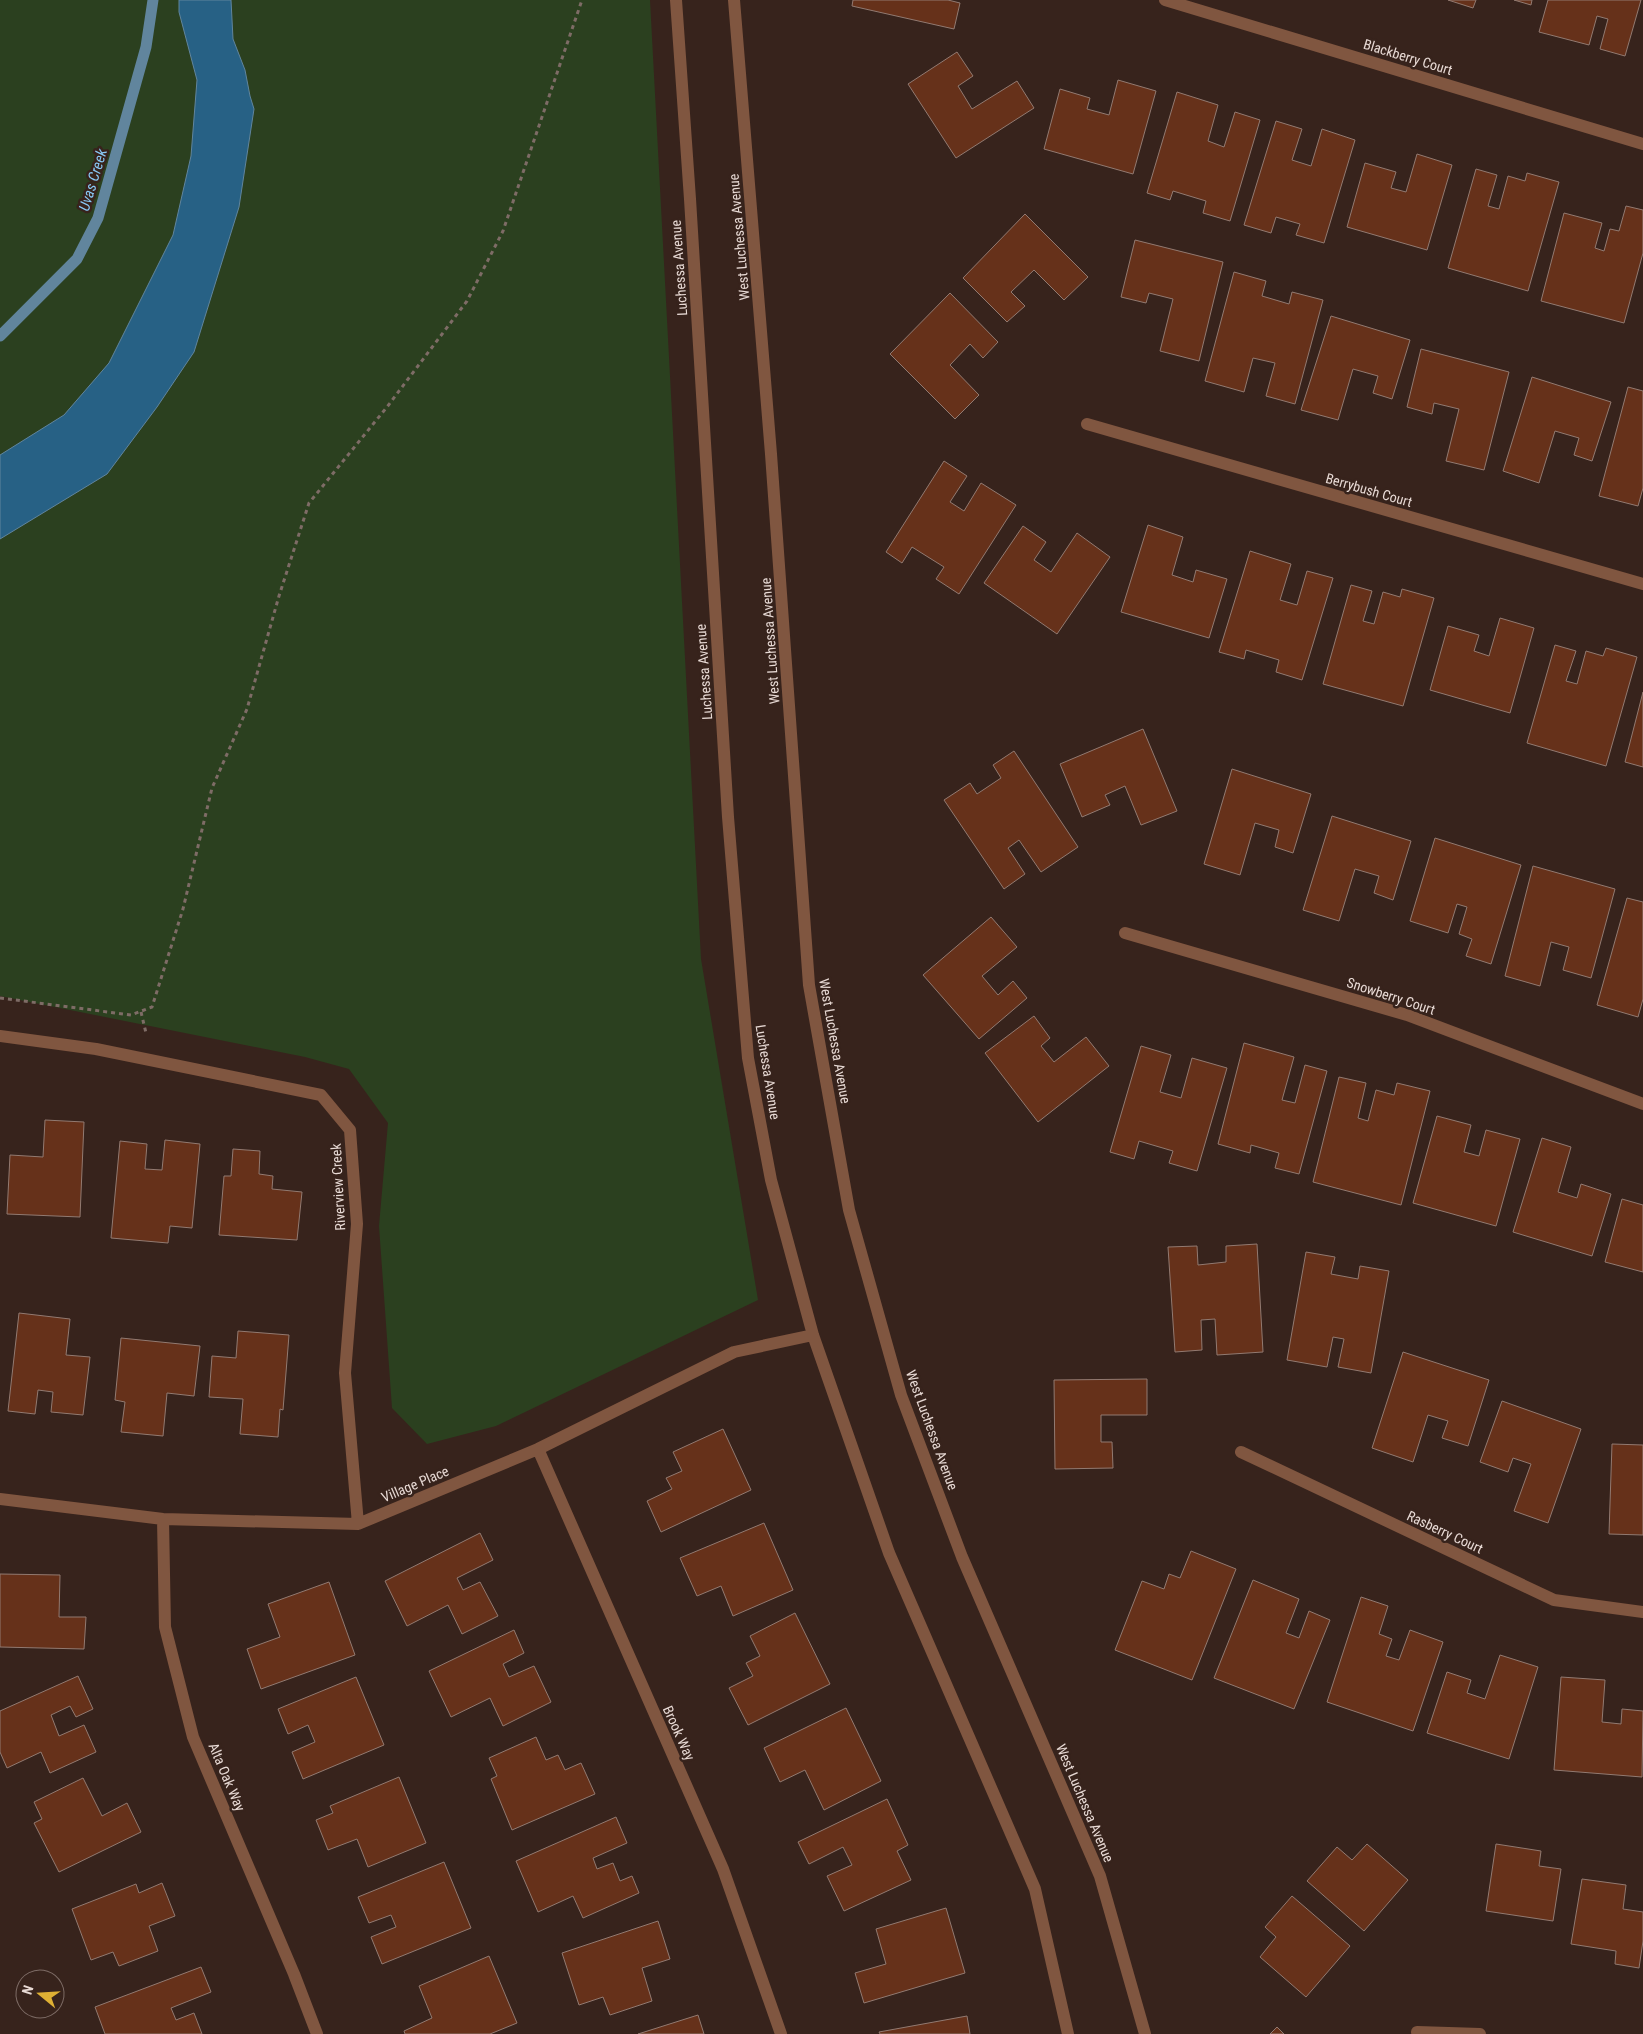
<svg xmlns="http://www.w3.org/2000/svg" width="1643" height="2034" font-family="'Roboto Condensed',sans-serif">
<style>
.green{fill:#2b401f}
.water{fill:#276185;stroke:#61859d}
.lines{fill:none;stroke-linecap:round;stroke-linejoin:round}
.stream{stroke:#61859d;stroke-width:11}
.building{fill:#66311a;stroke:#927a71}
.path{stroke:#7e6c66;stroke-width:3;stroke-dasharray:4 4;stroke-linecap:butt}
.minor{stroke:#805640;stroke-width:12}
.labels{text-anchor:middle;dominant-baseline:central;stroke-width:5;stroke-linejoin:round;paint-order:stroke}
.street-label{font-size:14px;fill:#e8dad5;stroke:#37231c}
.water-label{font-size:15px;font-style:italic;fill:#89c9f6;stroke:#37231c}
</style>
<rect width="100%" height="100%" fill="#37231c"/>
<path class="green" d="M 0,0 L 650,0 L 701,959 L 758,1300 L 496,1426 L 427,1444 L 392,1408 L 379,1226 L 388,1123 L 349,1069 L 305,1057 L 0,996 Z"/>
<path class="water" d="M 179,0 L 231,0 L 233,39 L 245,70 L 250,96 L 254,109 L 239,207 L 194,352 L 157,407 L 107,474 L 0,539 L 0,455 L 64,415 L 109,363 L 173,235 L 191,156 L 197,80 L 179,12 Z"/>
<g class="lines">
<path class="stream" d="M 0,336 L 77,259 L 98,218 L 146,47 L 153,0"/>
</g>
<path class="building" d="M 853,0 L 948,0 L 960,3 L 954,29 L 852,6 Z
M 1448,0 L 1476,0 L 1473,8 Z
M 1514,0 L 1532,0 L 1531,5 Z
M 1548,0 L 1641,0 L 1625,56 L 1600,49 L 1608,19 L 1597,16 L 1589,45 L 1539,32 Z
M 957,52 L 973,76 L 958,86 L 972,109 L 1017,81 L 1034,108 L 956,158 L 908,84 Z
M 1118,80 L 1156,91 L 1133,174 L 1044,149 L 1060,89 L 1090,98 L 1087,109 L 1109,115 Z
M 1177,92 L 1218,105 L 1208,141 L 1224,147 L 1235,112 L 1260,120 L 1230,221 L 1203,213 L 1206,201 L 1173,191 L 1170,200 L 1147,193 Z
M 1276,121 L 1302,129 L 1292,160 L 1311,166 L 1322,129 L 1355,140 L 1324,243 L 1296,235 L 1300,224 L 1276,217 L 1271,233 L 1244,225 Z
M 1417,154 L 1452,165 L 1427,250 L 1347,227 L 1365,163 L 1396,172 L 1391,188 L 1406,192 Z
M 1476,169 L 1497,175 L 1488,206 L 1499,209 L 1508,176 L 1525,181 L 1527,173 L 1559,182 L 1528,291 L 1448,268 Z
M 1626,206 L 1643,210 L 1643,253 L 1624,323 L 1541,301 L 1564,213 L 1602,223 L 1595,248 L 1604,251 L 1610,229 L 1619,231 Z
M 1025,214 L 1088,277 L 1064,300 L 1034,270 L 1011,292 L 1025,306 L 1007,322 L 963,278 Z
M 1135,240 L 1223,262 L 1199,361 L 1160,351 L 1173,299 L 1149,293 L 1146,303 L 1121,297 Z
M 1234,272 L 1266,281 L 1262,296 L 1289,304 L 1292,292 L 1323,300 L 1295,404 L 1266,396 L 1275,363 L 1253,358 L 1244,392 L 1205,381 Z
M 950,293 L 998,342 L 983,358 L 970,344 L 950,365 L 979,395 L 955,419 L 890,354 Z
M 1331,316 L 1410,340 L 1392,399 L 1373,393 L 1378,376 L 1353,369 L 1338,420 L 1301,410 Z
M 1421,349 L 1509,372 L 1484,470 L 1446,461 L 1459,409 L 1434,403 L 1432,414 L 1407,407 Z
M 1532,377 L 1611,402 L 1592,461 L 1574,455 L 1579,438 L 1555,431 L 1539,483 L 1503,471 Z
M 1628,387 L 1643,391 L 1643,488 L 1638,506 L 1599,496 Z
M 944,461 L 967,476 L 950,502 L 964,511 L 981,483 L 1016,505 L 959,594 L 936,579 L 944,567 L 912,547 L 902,563 L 886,552 Z
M 1148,525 L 1183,537 L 1172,575 L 1193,582 L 1196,570 L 1227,579 L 1209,638 L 1121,612 Z
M 1023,526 L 1046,542 L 1034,560 L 1051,572 L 1077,533 L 1110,557 L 1057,634 L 984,583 Z
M 1250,551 L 1291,564 L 1280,600 L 1297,605 L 1307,571 L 1333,578 L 1302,680 L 1276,672 L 1279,660 L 1246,650 L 1244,659 L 1219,652 Z
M 1351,585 L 1372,591 L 1363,621 L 1374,624 L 1383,592 L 1400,597 L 1402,589 L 1434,598 L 1403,706 L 1323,684 Z
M 1500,618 L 1534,628 L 1510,713 L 1430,690 L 1448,626 L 1479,635 L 1474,651 L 1489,656 Z
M 1555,645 L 1576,651 L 1566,681 L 1577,684 L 1586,651 L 1603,656 L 1606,648 L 1637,657 L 1606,766 L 1527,743 Z
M 1643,692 L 1643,767 L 1625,762 Z
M 1143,729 L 1177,811 L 1141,825 L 1125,786 L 1105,795 L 1110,805 L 1082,817 L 1060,764 Z
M 1014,751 L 1078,847 L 1041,872 L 1019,840 L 1008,848 L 1025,874 L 1004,889 L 944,800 L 970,783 L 977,794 L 1001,778 L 993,765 Z
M 1232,769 L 1311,794 L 1293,853 L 1275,847 L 1279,830 L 1255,823 L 1240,875 L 1204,864 Z
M 1332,816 L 1411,841 L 1393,900 L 1374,893 L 1379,876 L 1355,869 L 1339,921 L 1303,910 Z
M 1435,838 L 1521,865 L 1491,964 L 1466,956 L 1472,939 L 1459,934 L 1467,907 L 1457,904 L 1448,933 L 1410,921 Z
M 1533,866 L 1615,889 L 1591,978 L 1563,970 L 1569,947 L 1551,942 L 1540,986 L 1505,976 Z
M 1627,898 L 1643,902 L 1643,999 L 1638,1017 L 1597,1005 Z
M 991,917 L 1017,947 L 982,976 L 998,995 L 1013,981 L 1027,998 L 979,1039 L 923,975 Z
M 1034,1016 L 1050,1038 L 1041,1046 L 1054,1062 L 1086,1037 L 1109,1066 L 1038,1122 L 985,1053 Z
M 1244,1043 L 1294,1057 L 1282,1100 L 1295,1103 L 1305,1065 L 1327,1071 L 1299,1174 L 1275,1168 L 1279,1153 L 1251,1145 L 1250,1153 L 1218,1144 Z
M 1141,1046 L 1171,1055 L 1160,1092 L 1181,1098 L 1192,1058 L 1227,1068 L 1197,1171 L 1169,1163 L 1173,1151 L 1139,1141 L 1134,1159 L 1110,1152 Z
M 1339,1077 L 1366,1083 L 1358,1118 L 1368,1121 L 1376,1090 L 1394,1095 L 1397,1083 L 1430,1091 L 1401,1205 L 1313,1182 Z
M 1437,1116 L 1471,1125 L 1464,1152 L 1479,1156 L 1486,1130 L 1520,1139 L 1496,1226 L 1413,1203 Z
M 45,1120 L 84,1122 L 80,1217 L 7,1214 L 10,1155 L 43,1157 Z
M 1542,1138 L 1571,1147 L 1558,1192 L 1577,1198 L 1581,1184 L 1611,1194 L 1592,1256 L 1513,1232 Z
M 165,1140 L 200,1144 L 192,1228 L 170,1226 L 168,1243 L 111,1238 L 120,1141 L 147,1144 L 145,1169 L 162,1170 Z
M 233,1149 L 260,1151 L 259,1174 L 273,1176 L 272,1189 L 302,1192 L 297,1240 L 219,1235 L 224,1176 L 231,1176 Z
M 1622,1199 L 1643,1205 L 1643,1272 L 1605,1262 Z
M 1257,1244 L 1263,1352 L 1217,1355 L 1215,1319 L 1201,1320 L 1202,1350 L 1175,1352 L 1168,1247 L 1197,1246 L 1198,1265 L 1226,1262 L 1226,1246 Z
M 1306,1252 L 1335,1257 L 1331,1274 L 1358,1279 L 1360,1266 L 1389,1271 L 1371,1373 L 1338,1367 L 1344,1339 L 1333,1337 L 1327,1367 L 1287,1360 Z
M 19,1313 L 70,1319 L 66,1355 L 90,1357 L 83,1415 L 51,1412 L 53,1392 L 38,1390 L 35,1414 L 8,1411 Z
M 238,1331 L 289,1335 L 283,1410 L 280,1409 L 278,1437 L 240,1434 L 243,1399 L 209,1397 L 212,1356 L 236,1358 Z
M 121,1338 L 200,1346 L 194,1396 L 167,1393 L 163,1436 L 121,1432 L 125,1402 L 115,1400 Z
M 1403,1352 L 1489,1380 L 1468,1446 L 1442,1438 L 1448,1421 L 1428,1415 L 1413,1462 L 1372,1448 Z
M 1147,1379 L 1147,1415 L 1101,1415 L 1101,1442 L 1112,1442 L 1113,1468 L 1055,1469 L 1054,1380 Z
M 1502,1401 L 1581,1429 L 1548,1523 L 1514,1511 L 1531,1464 L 1513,1458 L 1508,1472 L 1480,1462 Z
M 723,1429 L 751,1490 L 661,1532 L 647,1501 L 672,1489 L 666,1478 L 682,1471 L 673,1452 Z
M 1612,1444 L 1643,1445 L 1643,1535 L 1609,1534 Z
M 764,1523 L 793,1590 L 733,1616 L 721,1586 L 697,1596 L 680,1558 Z
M 480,1533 L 493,1560 L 457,1578 L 463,1590 L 480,1582 L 498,1616 L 462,1634 L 448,1605 L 407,1626 L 385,1581 Z
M 1191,1551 L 1236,1569 L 1192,1680 L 1115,1650 L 1142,1581 L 1164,1589 L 1169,1574 L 1180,1578 Z
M 0,1574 L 60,1575 L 59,1617 L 86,1617 L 84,1649 L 0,1647 Z
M 1253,1580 L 1299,1599 L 1286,1633 L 1299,1638 L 1309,1611 L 1330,1620 L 1294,1709 L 1214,1678 Z
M 329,1582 L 355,1655 L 261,1689 L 247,1649 L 280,1637 L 268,1604 Z
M 1361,1597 L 1388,1606 L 1379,1634 L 1392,1639 L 1386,1656 L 1399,1660 L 1410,1630 L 1443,1642 L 1413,1731 L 1327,1702 Z
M 795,1613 L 830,1684 L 748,1725 L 729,1688 L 753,1676 L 746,1663 L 760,1656 L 750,1636 Z
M 514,1630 L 524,1653 L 503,1664 L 509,1677 L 534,1666 L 551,1702 L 503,1726 L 490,1698 L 451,1717 L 429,1671 Z
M 1500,1655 L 1538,1667 L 1509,1759 L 1427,1733 L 1447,1672 L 1471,1680 L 1467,1693 L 1485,1699 Z
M 78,1676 L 93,1709 L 76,1717 L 70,1706 L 51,1715 L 59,1736 L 84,1725 L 96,1752 L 50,1773 L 41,1752 L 7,1768 L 0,1752 L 0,1711 Z
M 356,1677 L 384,1745 L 303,1779 L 292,1752 L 315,1742 L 308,1725 L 288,1734 L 278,1709 Z
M 1561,1677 L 1605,1680 L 1602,1722 L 1621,1724 L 1622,1709 L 1643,1711 L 1642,1777 L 1554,1770 Z
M 846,1708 L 881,1781 L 824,1810 L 805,1770 L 780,1782 L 764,1748 Z
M 536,1737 L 546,1760 L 558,1755 L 565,1770 L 581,1763 L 595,1794 L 512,1830 L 491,1779 L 497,1776 L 489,1758 Z
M 399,1777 L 426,1843 L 368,1867 L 357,1839 L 328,1850 L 316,1820 L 333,1813 L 330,1806 Z
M 83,1778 L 102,1816 L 127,1803 L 141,1832 L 59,1872 L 34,1823 L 42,1819 L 34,1802 Z
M 887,1799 L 908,1845 L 897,1851 L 911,1880 L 844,1911 L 827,1876 L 852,1865 L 843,1847 L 809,1864 L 798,1842 Z
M 616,1817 L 627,1843 L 593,1858 L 597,1869 L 613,1863 L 620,1881 L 632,1876 L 639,1893 L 583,1918 L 573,1896 L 538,1912 L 516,1861 Z
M 1367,1844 L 1408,1880 L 1364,1931 L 1307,1881 L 1337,1847 L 1352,1860 Z
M 1496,1844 L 1541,1851 L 1539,1866 L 1561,1869 L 1553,1921 L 1486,1911 Z
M 444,1862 L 471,1928 L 382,1964 L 371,1937 L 396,1927 L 391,1915 L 369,1923 L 358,1897 Z
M 1582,1879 L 1626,1885 L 1623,1909 L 1643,1912 L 1643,1941 L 1639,1968 L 1615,1964 L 1616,1951 L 1571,1944 Z
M 162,1883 L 175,1916 L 149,1926 L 158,1951 L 119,1966 L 113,1952 L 91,1960 L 72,1909 L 136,1884 L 139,1893 Z
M 1292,1896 L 1350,1946 L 1306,1997 L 1260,1957 L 1276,1937 L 1265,1927 Z
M 946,1908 L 965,1973 L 864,2003 L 855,1973 L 886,1964 L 876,1929 Z
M 658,1921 L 670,1959 L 642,1968 L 652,2001 L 610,2015 L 603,1997 L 579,2005 L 562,1953 Z
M 489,1956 L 517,2023 L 490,2034 L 405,2034 L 404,2031 L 432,2018 L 419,1986 Z
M 201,1967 L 211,1992 L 171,2008 L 176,2020 L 194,2013 L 202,2034 L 105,2034 L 95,2007 Z
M 698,2015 L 704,2034 L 638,2034 Z
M 967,2016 L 970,2034 L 880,2034 L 879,2032 Z
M 1277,2027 L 1284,2034 L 1270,2034 Z"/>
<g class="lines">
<path class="path" d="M 0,998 L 131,1015 L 152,1007 L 183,909 L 212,788 L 247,709 L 279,596 L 309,503 L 387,407 L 467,301 L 503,231 L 582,0
M 141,1012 L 146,1033"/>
<path class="minor" d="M 676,0 L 690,199 L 728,817 L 748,1058 L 771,1180 L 813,1335 L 889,1553 L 1035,1889 L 1068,2034
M 734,0 L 771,454 L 809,985 L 849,1210 L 901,1395 L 962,1557 L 1100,1876 L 1145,2034
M 1165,0 L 1643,144
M 1087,424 L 1643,584
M 1125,933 L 1407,1015 L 1643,1104
M 0,1036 L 96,1049 L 321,1095 L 350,1130 L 357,1224 L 345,1373 L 358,1524
M 538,1449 L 723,1869 L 781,2034
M 1241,1452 L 1554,1600 L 1643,1612
M 0,1499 L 163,1519 L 358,1524 L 538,1449 L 734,1352 L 813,1335
M 163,1519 L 165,1627 L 193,1737 L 294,1974 L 317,2034
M 1417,2032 L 1480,2034"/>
</g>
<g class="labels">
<g class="street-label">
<text transform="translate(1408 57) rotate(17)">Blackberry Court</text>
<text transform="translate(739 237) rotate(-95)">West Luchessa Avenue</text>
<text transform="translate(679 268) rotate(-94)">Luchessa Avenue</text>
<text transform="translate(1369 490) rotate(16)">Berrybush Court</text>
<text transform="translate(770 641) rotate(-94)">West Luchessa Avenue</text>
<text transform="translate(704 672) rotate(-94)">Luchessa Avenue</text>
<text transform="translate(1391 996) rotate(18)">Snowberry Court</text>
<text transform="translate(835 1041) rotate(80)">West Luchessa Avenue</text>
<text transform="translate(768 1072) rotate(81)">Luchessa Avenue</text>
<text transform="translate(338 1187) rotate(-93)">Riverview Creek</text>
<text transform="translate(932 1430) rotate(70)">West Luchessa Avenue</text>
<text transform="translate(415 1484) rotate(-23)">Village Place</text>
<text transform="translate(1445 1532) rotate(25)">Rasberry Court</text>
<text transform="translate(679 1733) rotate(66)">Brook Way</text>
<text transform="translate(227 1777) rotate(67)">Alta Oak Way</text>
<text transform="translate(1085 1803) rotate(67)">West Luchessa Avenue</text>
</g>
<g class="water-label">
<text transform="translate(93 180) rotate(-73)">Uvas Creek</text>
</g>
</g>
<g transform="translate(40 1994) rotate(288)"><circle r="24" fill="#37231c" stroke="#7e6c66"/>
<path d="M0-4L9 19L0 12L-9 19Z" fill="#dfb034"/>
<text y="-8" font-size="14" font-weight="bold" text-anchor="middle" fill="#e8dad5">N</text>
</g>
</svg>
